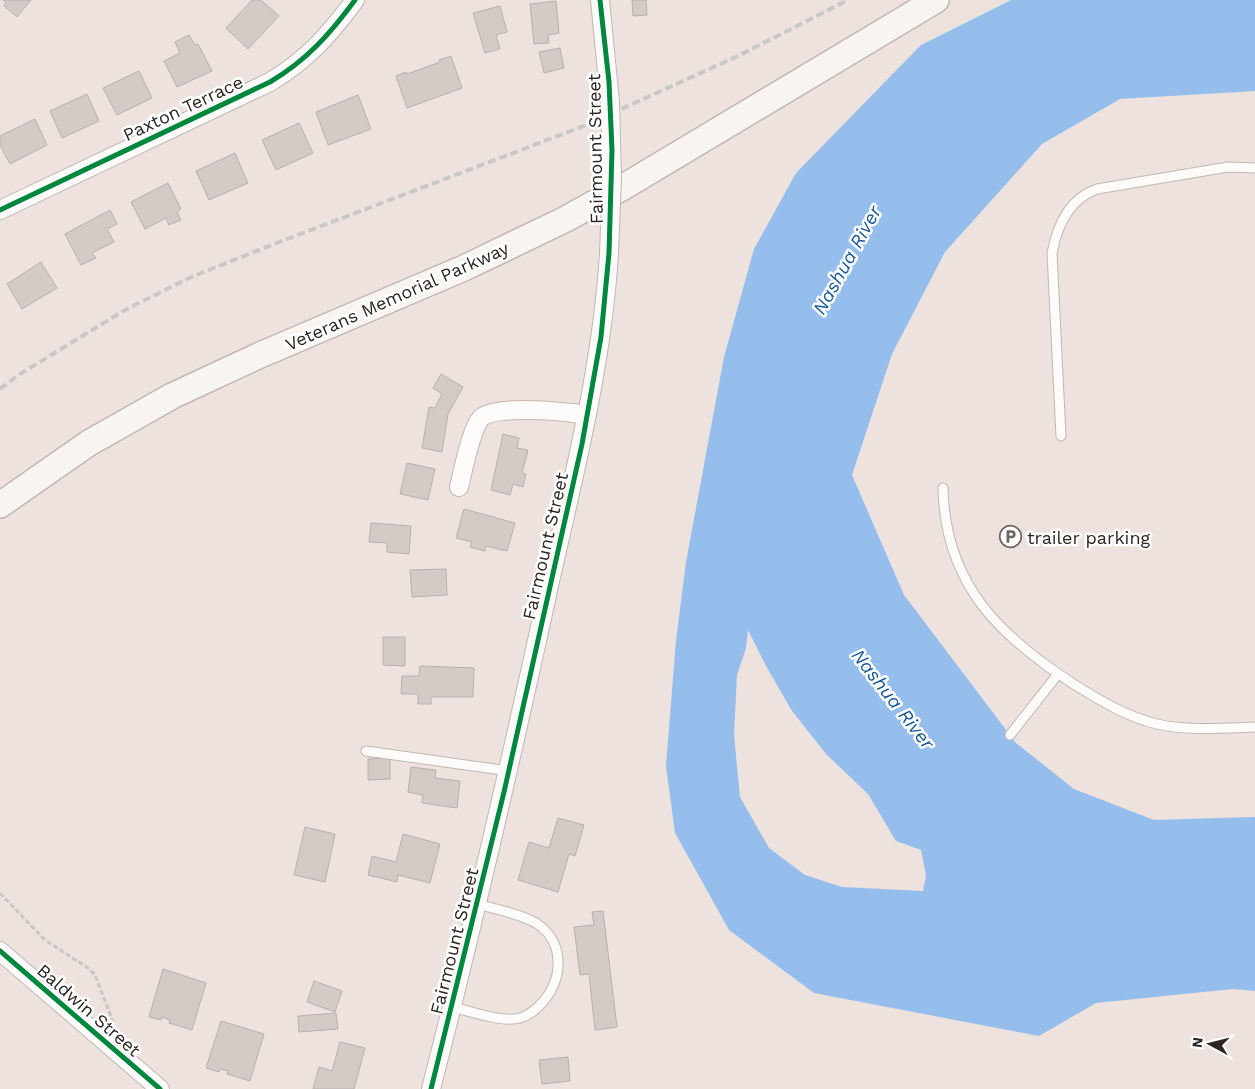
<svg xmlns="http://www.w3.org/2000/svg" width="1255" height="1089" font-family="'Work Sans',sans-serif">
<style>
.water{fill:#96beec;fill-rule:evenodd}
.building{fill:#d4cbc7;stroke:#b9b0ad}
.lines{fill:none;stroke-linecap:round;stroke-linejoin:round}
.service-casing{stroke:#c0b7b3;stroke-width:11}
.minor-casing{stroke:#c0b7b3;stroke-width:20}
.secondary-casing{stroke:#c0b7b3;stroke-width:28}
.path{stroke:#c9c6c3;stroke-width:3;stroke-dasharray:5 2.5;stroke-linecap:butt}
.service{stroke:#fcfbfa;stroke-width:9}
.minor{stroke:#fcfbfa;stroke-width:18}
.secondary{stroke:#f8f4f2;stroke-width:25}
.rail{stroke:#cac8c6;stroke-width:4;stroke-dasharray:8 4;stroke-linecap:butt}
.minor-bridge-casing{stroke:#c0b7b3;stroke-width:20;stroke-linecap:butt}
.minor-bridge{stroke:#fcfbfa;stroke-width:18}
.cycleway-casing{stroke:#fff;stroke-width:8}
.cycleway{stroke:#00873e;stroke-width:5}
.labels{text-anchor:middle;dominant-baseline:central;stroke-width:5;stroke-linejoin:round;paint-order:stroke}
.street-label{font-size:18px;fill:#2c2521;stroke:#fff}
.poi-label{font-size:18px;fill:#2c2521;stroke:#fff;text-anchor:start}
.water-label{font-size:19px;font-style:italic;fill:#1a5996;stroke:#fff}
</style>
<rect width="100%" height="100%" fill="#ede2dd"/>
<path class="water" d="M 1011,0 L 1255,0 L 1255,91 L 1120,99 L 1042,144 L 945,252 L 892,354 L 852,475 L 904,595 L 1016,743 L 1074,789 L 1154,820 L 1255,817 L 1255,991 L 1233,989 L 1096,1003 L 1039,1036 L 814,993 L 729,930 L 675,833 L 666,766 L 676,640 L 686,562 L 724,357 L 754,249 L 796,173 L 921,45 ZM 748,630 L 766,666 L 792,711 L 827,755 L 868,794 L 896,841 L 921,850 L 926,875 L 923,891 L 842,887 L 805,875 L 769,848 L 740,797 L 734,735 L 737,675 L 746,648 Z"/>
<path class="building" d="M 3,0 L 31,0 L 17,17 L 4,6 L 6,2 Z
M 252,0 L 261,0 L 279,16 L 248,49 L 226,28 Z
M 632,0 L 646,0 L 647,15 L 633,16 Z
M 556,1 L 559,33 L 548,35 L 549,43 L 534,44 L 530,4 Z
M 500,6 L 507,32 L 496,35 L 500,49 L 485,53 L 473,13 Z
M 189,35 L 195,45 L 198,44 L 212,71 L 177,87 L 164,61 L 180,53 L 175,42 Z
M 560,48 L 564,68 L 544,73 L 539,52 Z
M 451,56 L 462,88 L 407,108 L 396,76 L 406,72 L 407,74 L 440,62 L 439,60 Z
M 139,71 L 152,98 L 117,115 L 103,88 Z
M 87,94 L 99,121 L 62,138 L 50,111 Z
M 358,95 L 371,129 L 328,145 L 316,112 Z
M 35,119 L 47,145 L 10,164 L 0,145 L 0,136 Z
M 299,123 L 313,153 L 276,170 L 262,140 Z
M 235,153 L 248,183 L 209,200 L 196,171 Z
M 168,183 L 181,209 L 177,212 L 181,220 L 169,225 L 166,218 L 145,229 L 131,202 Z
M 110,210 L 117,224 L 107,229 L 114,242 L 92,253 L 96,258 L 81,265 L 65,234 Z
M 41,262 L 57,288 L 22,309 L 7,284 Z
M 441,374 L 463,387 L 448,414 L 442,452 L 422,448 L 429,407 L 435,408 L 442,394 L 433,388 Z
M 503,434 L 519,438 L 517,448 L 528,450 L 522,473 L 526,474 L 523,487 L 513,484 L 510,495 L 491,490 Z
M 407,463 L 435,469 L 428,500 L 400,494 Z
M 464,509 L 515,523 L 507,551 L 486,546 L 485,551 L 470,547 L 472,542 L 456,538 Z
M 371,523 L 411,526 L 409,554 L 387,552 L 387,543 L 369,542 Z
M 446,569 L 447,595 L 412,597 L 410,570 Z
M 383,637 L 405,637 L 405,666 L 383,665 Z
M 420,666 L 474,668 L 473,697 L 431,697 L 431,704 L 418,704 L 418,694 L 401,694 L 402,676 L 419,676 Z
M 390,758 L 390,779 L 368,780 L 368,759 Z
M 411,767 L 436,770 L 435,778 L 460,781 L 457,808 L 422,803 L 423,795 L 408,792 Z
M 558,818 L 584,825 L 575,856 L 569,854 L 558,892 L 518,880 L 529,842 L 549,848 Z
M 305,827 L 335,834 L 325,882 L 294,875 Z
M 403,834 L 440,844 L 430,883 L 398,875 L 397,882 L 368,875 L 372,856 L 396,862 Z
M 603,911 L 617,1027 L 595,1030 L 589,974 L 580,975 L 574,927 L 594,925 L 592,912 Z
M 163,969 L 206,983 L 192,1030 L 169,1023 L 170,1020 L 162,1017 L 161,1020 L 149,1017 Z
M 314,981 L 342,991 L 335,1012 L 307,1002 Z
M 336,1013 L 338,1029 L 299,1032 L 298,1016 Z
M 221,1021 L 264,1034 L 250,1081 L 227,1074 L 228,1071 L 220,1069 L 219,1072 L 206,1068 Z
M 340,1042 L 365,1048 L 354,1089 L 313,1089 L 319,1067 L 332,1071 Z
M 568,1057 L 570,1081 L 542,1084 L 539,1060 Z"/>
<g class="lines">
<defs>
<path id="service" d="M 1061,436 L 1052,253 C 1057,226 1069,199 1097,189 L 1228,167 L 1255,168
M 943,488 C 945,584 999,636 1075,685 C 1101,701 1127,717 1157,724 C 1185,731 1226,728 1255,727
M 1010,735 L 1058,674
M 366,751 L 509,771
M 452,1007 C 470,1011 502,1023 520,1018 C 528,1016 534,1011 539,1006 C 563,983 567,943 536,923 C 521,914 495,909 477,904"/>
<path id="minor" d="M 600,0 L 610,102
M 0,210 L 270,82 C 307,60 330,34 355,0
M 459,487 C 463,471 471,429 481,418 C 495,404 568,412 587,415
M 0,951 L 160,1089
M 431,1089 C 473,925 511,760 547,595 C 572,482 602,370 609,253"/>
<path id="secondary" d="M 0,505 L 89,443 L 172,396 L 258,356 L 464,268 L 566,219 L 625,186 L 936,0"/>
</defs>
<use href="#service" class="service-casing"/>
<use href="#minor" class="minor-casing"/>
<use href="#secondary" class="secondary-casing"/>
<path class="path" d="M 0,893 L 45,940 L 88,968 L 95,975 L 114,1024"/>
<use href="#service" class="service"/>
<use href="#minor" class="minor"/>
<use href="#secondary" class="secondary"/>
<path class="rail" d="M 0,389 L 20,374 L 125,310 L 189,278 L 274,244 L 584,126 L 738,56 L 848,0"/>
<defs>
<path id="minor-bridge" d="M 609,253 L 612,178 L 610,102"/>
</defs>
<use href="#minor-bridge" class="minor-bridge-casing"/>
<use href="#minor-bridge" class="minor-bridge"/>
<defs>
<path id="cycleway" d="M 0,210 L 270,82 C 307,60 330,34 355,0
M 0,951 L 160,1089
M 431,1089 L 504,792 L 582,444 L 601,337 L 609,253 L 612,150 L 609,82 L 600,0"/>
</defs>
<use href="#cycleway" class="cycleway-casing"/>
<use href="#cycleway" class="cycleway"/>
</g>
<defs>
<symbol id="parking-ring" viewBox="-11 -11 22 22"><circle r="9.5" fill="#fff" stroke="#706763" stroke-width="1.5"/><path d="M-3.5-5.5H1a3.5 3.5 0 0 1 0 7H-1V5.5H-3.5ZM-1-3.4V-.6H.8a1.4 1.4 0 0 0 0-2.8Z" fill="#706763"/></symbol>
</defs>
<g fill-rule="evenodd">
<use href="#parking-ring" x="998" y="524" width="25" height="25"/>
</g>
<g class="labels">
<g class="street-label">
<text transform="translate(183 108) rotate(-25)">Paxton Terrace</text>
<text transform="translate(595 149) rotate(-91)">Fairmount Street</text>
<text transform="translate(397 296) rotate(-24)">Veterans Memorial Parkway</text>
<text transform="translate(545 546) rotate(-77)">Fairmount Street</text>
<text transform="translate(454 941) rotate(-76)">Fairmount Street</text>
<text transform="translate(89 1010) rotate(41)">Baldwin Street</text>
</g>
<g class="poi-label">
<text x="1027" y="537">trailer parking</text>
</g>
<g class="water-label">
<text transform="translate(847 260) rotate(-61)">Nashua River</text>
<text transform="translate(893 699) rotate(52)">Nashua River</text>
</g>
</g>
<g transform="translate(1210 1044) rotate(277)" stroke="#ffffff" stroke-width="4" paint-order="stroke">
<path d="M0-4L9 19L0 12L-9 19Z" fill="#2c2521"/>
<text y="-8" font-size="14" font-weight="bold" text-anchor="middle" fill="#2c2521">N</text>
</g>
</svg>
